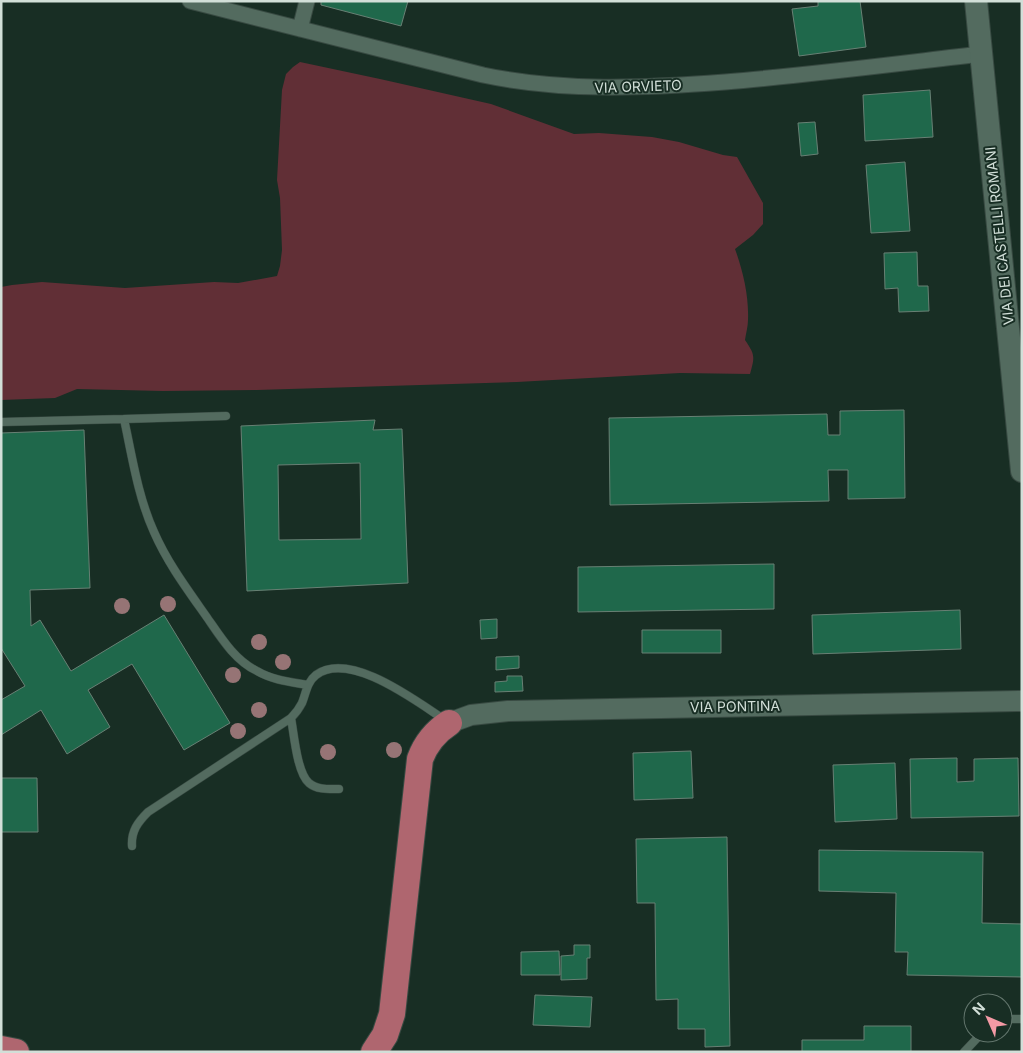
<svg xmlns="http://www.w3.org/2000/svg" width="1023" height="1053" font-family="Inter,sans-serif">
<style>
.green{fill:#612f36}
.building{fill:#1f684b;stroke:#688074;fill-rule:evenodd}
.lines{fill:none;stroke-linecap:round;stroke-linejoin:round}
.service-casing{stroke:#384a42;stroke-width:9}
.minor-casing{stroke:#384a42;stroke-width:17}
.tertiary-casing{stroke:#384a42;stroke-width:22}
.secondary-casing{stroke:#384a42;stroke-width:24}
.trunk-casing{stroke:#384a42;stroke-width:28}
.service{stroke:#536b5f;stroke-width:8}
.minor{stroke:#536b5f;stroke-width:15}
.tertiary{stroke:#536b5f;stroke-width:20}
.secondary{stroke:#536b5f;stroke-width:22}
.trunk{stroke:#af666f;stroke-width:26}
.tree{fill:#967475}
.labels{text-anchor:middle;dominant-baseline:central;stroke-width:4;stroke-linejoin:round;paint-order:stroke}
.street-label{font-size:14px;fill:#d2dfd8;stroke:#182e24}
</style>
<rect width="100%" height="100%" fill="#182e24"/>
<path class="green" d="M 300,62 L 380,79 L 491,104 L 574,134 L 599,133 L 652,137 L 679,142 L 723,155 L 737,157 L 763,203 L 763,224 L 753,235 L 735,249 C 743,271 749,296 748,320 C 748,326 746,333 745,340 C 755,355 755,356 750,374 L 680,373 L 517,382 L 257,390 L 163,391 L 77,389 L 55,398 L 1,400 L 1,287 L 12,285 L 42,282 L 125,288 L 214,282 L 238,283 L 277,276 L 280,266 L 282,250 L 280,198 L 277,180 L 282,90 L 286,74 L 293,67 Z"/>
<path class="building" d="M 321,1 L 408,1 L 401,26 L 321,5 Z
M 818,1 L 860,1 L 866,47 L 799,56 L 792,9 L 818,6 Z
M 930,90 L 933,137 L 865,141 L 863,95 Z
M 815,122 L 818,154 L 801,156 L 798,123 Z
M 905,162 L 910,231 L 871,233 L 866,165 Z
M 917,252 L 918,286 L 928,286 L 929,311 L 899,312 L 898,288 L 885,289 L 884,253 Z
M 904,410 L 905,498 L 848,499 L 848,470 L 828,470 L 829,501 L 610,505 L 609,418 L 827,414 L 828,435 L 840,435 L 840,411 Z
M 375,420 L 373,430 L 402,429 L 408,583 L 247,591 L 241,426 ZM 360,463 L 361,539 L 279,540 L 278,465 Z
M 84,430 L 90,588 L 30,590 L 31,626 L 40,620 L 71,671 L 164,615 L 230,723 L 184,750 L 132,664 L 88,690 L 110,727 L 67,754 L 41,710 L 1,735 L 1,700 L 25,686 L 1,648 L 1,433 Z
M 774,564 L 774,609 L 578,612 L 578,567 Z
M 960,610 L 961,649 L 813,654 L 812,615 Z
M 497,619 L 497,638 L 481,639 L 480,620 Z
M 642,630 L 721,630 L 721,653 L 642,653 Z
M 519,656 L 519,668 L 496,670 L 496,657 Z
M 507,676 L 522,676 L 523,691 L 495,692 L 495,682 L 507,681 Z
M 691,751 L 693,798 L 634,800 L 633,753 Z
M 957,758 L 957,782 L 974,781 L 974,759 L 1018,758 L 1019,816 L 911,818 L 910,759 Z
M 895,763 L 897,819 L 835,822 L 833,765 Z
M 1,778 L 37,778 L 38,832 L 1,832 Z
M 727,837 L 730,1046 L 705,1047 L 705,1029 L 678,1029 L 678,999 L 656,1000 L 655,903 L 637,903 L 636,839 Z
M 819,850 L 983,852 L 982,923 L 1022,924 L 1022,977 L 907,975 L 908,952 L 895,952 L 896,893 L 819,891 Z
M 574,945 L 590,945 L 590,958 L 587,958 L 587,979 L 561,980 L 561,956 L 574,955 Z
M 559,951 L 560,975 L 521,975 L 521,952 Z
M 535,995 L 592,997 L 590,1027 L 533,1025 Z
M 864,1026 L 911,1026 L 911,1052 L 802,1052 L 802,1040 L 864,1040 Z"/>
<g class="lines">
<defs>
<path id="service" d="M 226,416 L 124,419 C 132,456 138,497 154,532 C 167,562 187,589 206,616 C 220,636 234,660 257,671 C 272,680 291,682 308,685
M 1,422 L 124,419
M 291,718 C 294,734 297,773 309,783 C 317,790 329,789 339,789
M 132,846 C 131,831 138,822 148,812 L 291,718 C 295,714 299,709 302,703 C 306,693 307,682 316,675 C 350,650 417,702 445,720
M 1003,1019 L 1022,1019
M 964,1052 L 982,1033"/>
<path id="minor" d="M 190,1 L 483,75 C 563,92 644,88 725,82 C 810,75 895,64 981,54
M 300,29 L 307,1"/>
<path id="tertiary" d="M 449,723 L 471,715 L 508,711 L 1022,701"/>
<path id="secondary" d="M 976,1 L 1022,471"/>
<path id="trunk" d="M 1,1049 L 16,1052
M 374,1052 L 385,1035 L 392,1014 L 420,759 C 426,743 435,732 449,723"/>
</defs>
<use href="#service" class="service-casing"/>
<use href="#minor" class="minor-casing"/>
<use href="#tertiary" class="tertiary-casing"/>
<use href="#secondary" class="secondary-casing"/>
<use href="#trunk" class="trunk-casing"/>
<use href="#service" class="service"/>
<use href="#minor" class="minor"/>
<use href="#tertiary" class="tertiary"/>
<use href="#secondary" class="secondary"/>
<use href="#trunk" class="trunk"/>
</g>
<g class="tree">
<circle cx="168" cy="604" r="8"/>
<circle cx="122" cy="606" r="8"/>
<circle cx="259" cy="642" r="8"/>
<circle cx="283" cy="662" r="8"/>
<circle cx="233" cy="675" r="8"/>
<circle cx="259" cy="710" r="8"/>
<circle cx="238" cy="731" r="8"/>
<circle cx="394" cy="750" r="8"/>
<circle cx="328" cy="752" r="8"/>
</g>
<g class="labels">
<g class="street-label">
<text transform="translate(638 86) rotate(-2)">VIA ORVIETO</text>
<text transform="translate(999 236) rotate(-96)">VIA DEI CASTELLI ROMANI</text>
<text transform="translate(735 706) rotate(-1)">VIA PONTINA</text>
</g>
</g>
<rect width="1023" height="1053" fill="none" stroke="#d2dfd8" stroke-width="5"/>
<g transform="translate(988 1018) rotate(315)"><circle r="24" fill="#182e24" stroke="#62756c"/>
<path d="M0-4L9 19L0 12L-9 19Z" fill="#f49aa5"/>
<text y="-8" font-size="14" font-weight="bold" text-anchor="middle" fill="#d2dfd8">N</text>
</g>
</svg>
